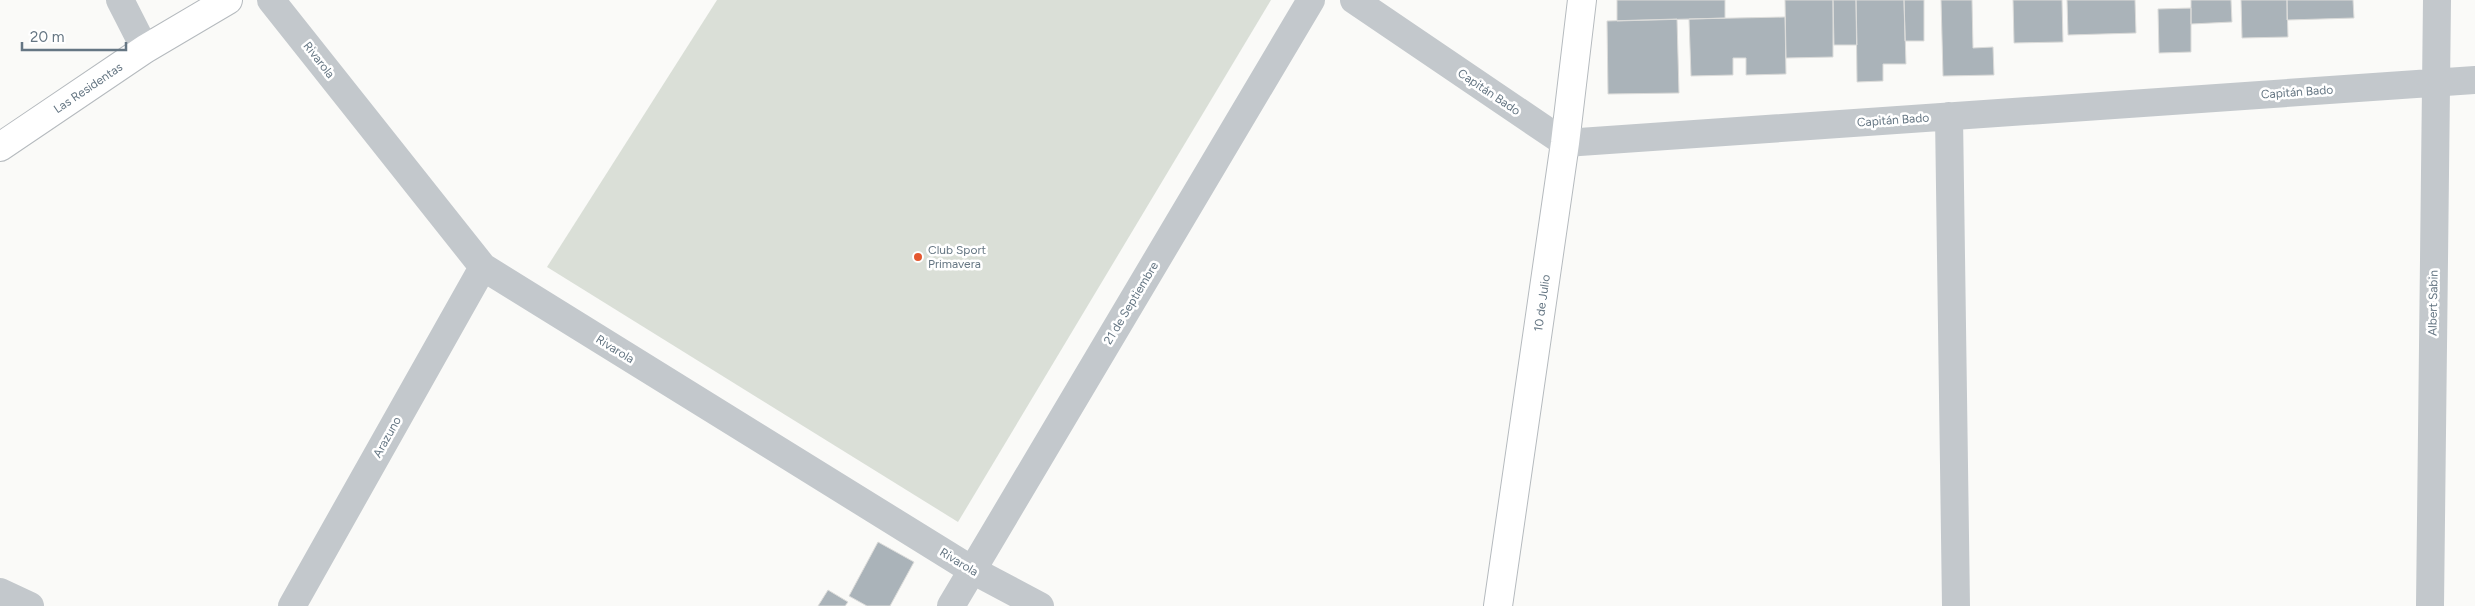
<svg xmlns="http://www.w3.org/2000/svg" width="2475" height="606" font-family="Figtree,sans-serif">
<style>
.green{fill:#dadfd7}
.building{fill:#aab3b9;stroke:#dcdcda}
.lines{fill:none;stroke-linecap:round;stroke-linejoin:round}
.major-casing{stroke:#b5babe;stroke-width:30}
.minor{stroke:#c3c8cc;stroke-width:28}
.major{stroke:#fff;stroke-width:28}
.poi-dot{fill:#e4572e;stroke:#fff;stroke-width:2}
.labels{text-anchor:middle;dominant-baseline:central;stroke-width:5;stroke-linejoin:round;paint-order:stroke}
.street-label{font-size:12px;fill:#657683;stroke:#fff}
.poi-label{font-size:12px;fill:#657683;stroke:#fff;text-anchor:start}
</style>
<rect width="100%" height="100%" fill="#fafaf8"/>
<path class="green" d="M 717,0 L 1271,0 L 958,522 L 547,267 Z"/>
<path class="building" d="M 1617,0 L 1725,0 L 1725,18 L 1617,21 Z
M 1785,0 L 1833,0 L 1833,57 L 1786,58 Z
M 1833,0 L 1856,0 L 1857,45 L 1834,45 Z
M 1856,0 L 1904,0 L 1906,64 L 1883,64 L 1883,81 L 1857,82 Z
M 1904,0 L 1924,0 L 1924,41 L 1905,41 Z
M 1941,0 L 1972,0 L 1973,48 L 1993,47 L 1994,75 L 1943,76 Z
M 2013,0 L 2062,0 L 2063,42 L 2014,43 Z
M 2067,0 L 2135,0 L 2136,33 L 2068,35 Z
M 2191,0 L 2231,0 L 2232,22 L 2191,24 Z
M 2241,0 L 2287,0 L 2288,37 L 2242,38 Z
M 2287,0 L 2353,0 L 2354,18 L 2287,20 Z
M 2191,8 L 2191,52 L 2159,53 L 2158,9 Z
M 1785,17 L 1786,74 L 1746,75 L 1746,58 L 1733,58 L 1733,75 L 1691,76 L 1689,19 Z
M 1677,19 L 1679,93 L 1608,94 L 1607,21 Z
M 878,542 L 914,562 L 890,606 L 867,606 L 849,596 Z
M 828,590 L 848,602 L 845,606 L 818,606 Z"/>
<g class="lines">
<defs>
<path id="major" d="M 0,147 L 145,49 L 228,0
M 1498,606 L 1565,143 L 1582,0"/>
</defs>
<use href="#major" class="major-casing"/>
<path class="minor" d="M 120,0 L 145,49
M 271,0 L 483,267 L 972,570 L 1040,606
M 1354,0 L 1565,143 L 2475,80
M 1949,116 L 1956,606
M 0,592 L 30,606
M 292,606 L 483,267
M 951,606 L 1311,0
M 2430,606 L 2437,0"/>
<use href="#major" class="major"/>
</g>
<circle class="poi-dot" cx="918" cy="257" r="5"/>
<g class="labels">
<g class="street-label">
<text transform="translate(319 60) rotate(52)">Rivarola</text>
<text transform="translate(88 88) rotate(-34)">Las Residentas</text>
<text transform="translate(1489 92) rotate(34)">Capitán Bado</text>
<text transform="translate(2297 92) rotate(-4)">Capitán Bado</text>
<text transform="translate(1893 120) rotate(-4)">Capitán Bado</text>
<text transform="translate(1131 303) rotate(-59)">21 de Septiembre</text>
<text transform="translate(1542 303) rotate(-82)">10 de Julio</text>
<text transform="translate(2433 303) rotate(-89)">Albert Sabin</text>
<text transform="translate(615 349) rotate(32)">Rivarola</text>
<text transform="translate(387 437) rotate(-61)">Arazuno</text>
<text transform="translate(959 562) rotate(31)">Rivarola</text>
</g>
<g class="poi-label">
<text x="928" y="250">Club Sport<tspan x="928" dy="14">Primavera</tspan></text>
</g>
</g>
<path d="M22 42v8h104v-8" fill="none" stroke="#657683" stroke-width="2.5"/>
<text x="30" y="42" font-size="15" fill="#657683" stroke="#ffffff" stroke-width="4" paint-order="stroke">20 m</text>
</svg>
